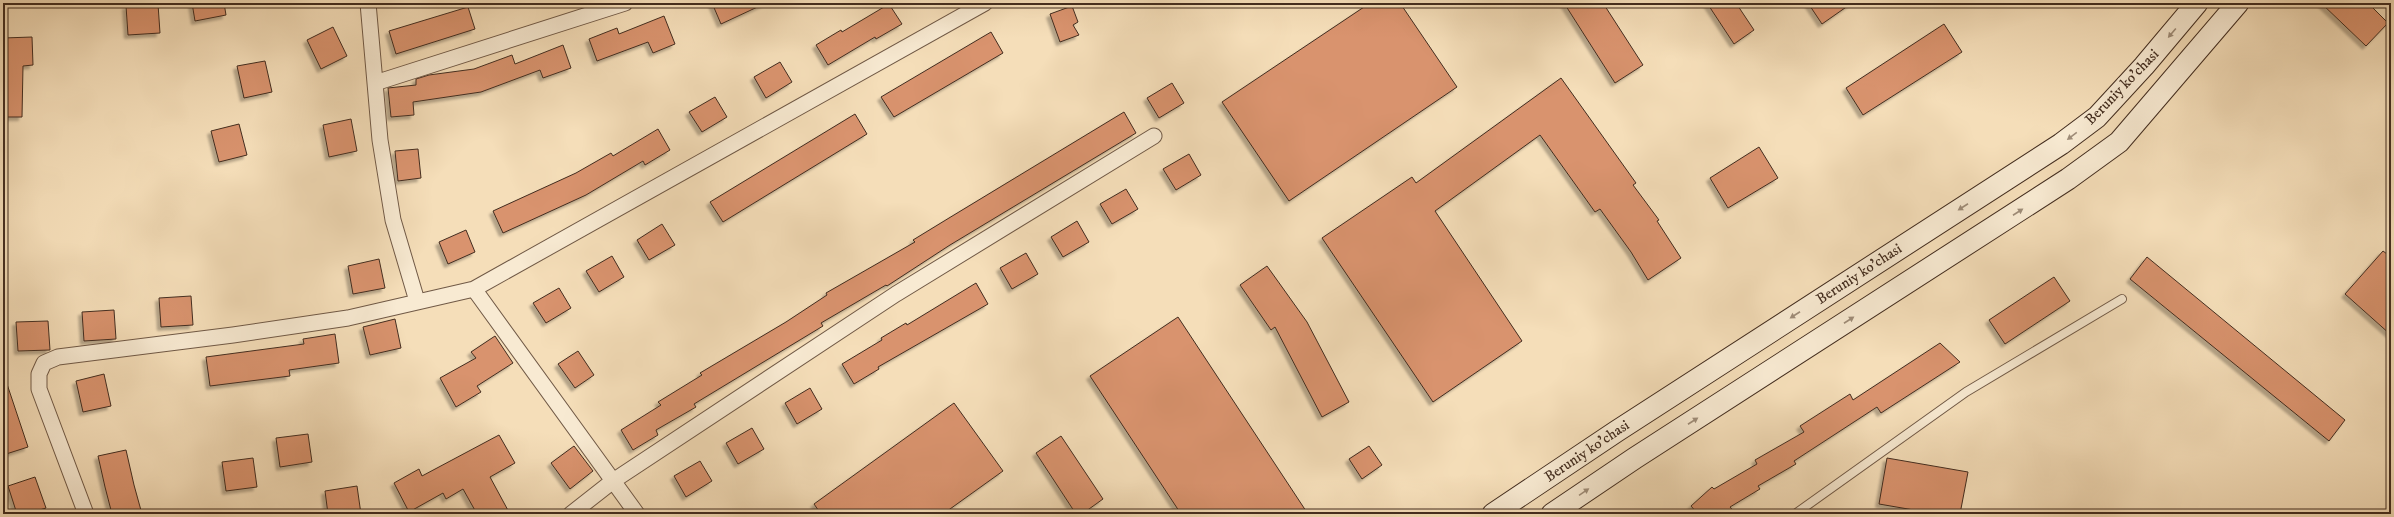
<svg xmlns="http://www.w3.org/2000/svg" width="2394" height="517" font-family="'IM FELL DW Pica',serif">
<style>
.building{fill:#d9936e;stroke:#432d1f;filter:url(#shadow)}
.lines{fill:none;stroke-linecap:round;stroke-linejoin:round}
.lane-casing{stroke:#705946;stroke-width:10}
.street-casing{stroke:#705946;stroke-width:17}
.secondary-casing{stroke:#432d1f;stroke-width:23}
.lane{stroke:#f8ead2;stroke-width:8}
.street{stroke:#f8ead2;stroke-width:15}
.secondary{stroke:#f8ead2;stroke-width:21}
.rail-casing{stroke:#432d1f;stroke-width:4.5}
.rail{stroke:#f8ead2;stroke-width:3;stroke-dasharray:9;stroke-linecap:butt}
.oneway{fill:#9e8c78}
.labels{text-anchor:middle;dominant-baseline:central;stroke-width:4;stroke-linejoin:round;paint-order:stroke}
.street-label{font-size:15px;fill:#432d1f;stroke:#f8ead2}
</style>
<defs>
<filter id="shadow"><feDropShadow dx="-3.5" dy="3.5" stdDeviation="1" flood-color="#0004"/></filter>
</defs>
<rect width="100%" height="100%" fill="#f5deb9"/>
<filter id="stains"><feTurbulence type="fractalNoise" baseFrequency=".005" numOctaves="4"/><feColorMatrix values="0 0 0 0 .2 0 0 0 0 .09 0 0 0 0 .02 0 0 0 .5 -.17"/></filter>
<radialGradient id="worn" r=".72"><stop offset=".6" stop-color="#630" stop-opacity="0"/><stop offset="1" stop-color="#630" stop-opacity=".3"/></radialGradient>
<path class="building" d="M 192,3 L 224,3 L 226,15 L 195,21 Z
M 712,3 L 766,3 L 721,24 Z
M 1370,3 L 1400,3 L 1457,87 L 1289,201 L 1222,102 Z
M 1564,3 L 1603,3 L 1643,65 L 1615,83 Z
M 1707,3 L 1736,3 L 1754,30 L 1734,44 Z
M 1808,3 L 1852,3 L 1822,24 Z
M 2321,3 L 2368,3 L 2388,23 L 2366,46 Z
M 158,4 L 160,33 L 128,35 L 126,6 Z
M 889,4 L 902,24 L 876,39 L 875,37 L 828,65 L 816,45 L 841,30 L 842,32 Z
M 1072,6 L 1078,22 L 1073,25 L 1079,35 L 1060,42 L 1050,14 Z
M 468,7 L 475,29 L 396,54 L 389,31 Z
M 664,16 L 675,44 L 653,53 L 648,42 L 597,61 L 589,39 L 617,28 L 619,34 Z
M 1944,24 L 1962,52 L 1863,115 L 1846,88 Z
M 333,27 L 347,56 L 321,69 L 307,40 Z
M 991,32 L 1003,53 L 894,117 L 881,97 Z
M 32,37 L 33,65 L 23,66 L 22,117 L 3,117 L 3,38 Z
M 563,45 L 571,68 L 543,78 L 540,70 L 481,92 L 413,102 L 414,115 L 391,117 L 388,88 L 416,85 L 416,79 L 429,75 L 474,69 L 512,55 L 515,64 Z
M 265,61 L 272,92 L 244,98 L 237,66 Z
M 780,62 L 792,82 L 766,98 L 754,77 Z
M 1561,78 L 1636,183 L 1633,185 L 1659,220 L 1657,221 L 1681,258 L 1648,280 L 1631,252 L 1600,209 L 1595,212 L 1540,135 L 1435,211 L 1522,341 L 1433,402 L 1322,238 L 1412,177 L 1416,183 Z
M 1172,83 L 1184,103 L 1159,118 L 1147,98 Z
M 715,97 L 727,117 L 702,132 L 689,112 Z
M 1124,112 L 1136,133 L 950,245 L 887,286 L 886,285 L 821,323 L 823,326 L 694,404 L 696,407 L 656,430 L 658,435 L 633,450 L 621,430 L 661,405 L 658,402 L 702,375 L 700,373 L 786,322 L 827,295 L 826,293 L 915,242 L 913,240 L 949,218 Z
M 855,114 L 867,134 L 723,222 L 710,202 Z
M 351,119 L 357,151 L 329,157 L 323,125 Z
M 239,124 L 247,155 L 219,162 L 211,131 Z
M 658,129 L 670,150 L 645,165 L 643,161 L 586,195 L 503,233 L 493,211 L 576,173 L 611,153 L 613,156 Z
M 1759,147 L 1778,178 L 1728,208 L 1710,178 Z
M 418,149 L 421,178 L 398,181 L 395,151 Z
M 1189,154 L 1201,175 L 1176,190 L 1163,169 Z
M 1126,189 L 1138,209 L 1112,224 L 1100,204 Z
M 1077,221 L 1089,242 L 1063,257 L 1051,237 Z
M 662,224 L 675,245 L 649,260 L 637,240 Z
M 466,230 L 475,252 L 448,264 L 439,242 Z
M 2383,251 L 2391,257 L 2391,335 L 2345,294 Z
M 1026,253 L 1038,274 L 1012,289 L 1000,268 Z
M 612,256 L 624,277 L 599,292 L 586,271 Z
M 2147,257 L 2345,420 L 2329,441 L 2130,279 Z
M 379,259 L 385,288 L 353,294 L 348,266 Z
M 1267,266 L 1307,322 L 1349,402 L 1322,417 L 1275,327 L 1271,330 L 1240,285 Z
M 2054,277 L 2070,301 L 2005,344 L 1989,320 Z
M 976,283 L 988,304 L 878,367 L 879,369 L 854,384 L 842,364 L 882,340 L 881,338 L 906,323 L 907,325 Z
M 559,288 L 571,308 L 546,323 L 533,303 Z
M 191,296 L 193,325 L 161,327 L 159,298 Z
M 114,310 L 116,339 L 84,341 L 82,312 Z
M 1178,317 L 1308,514 L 1181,514 L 1090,376 Z
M 395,319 L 401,348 L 370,355 L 363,327 Z
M 48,321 L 50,350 L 18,351 L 16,322 Z
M 335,334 L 339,363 L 289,370 L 290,376 L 210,386 L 206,357 L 304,344 L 303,339 Z
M 495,336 L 513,363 L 477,386 L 481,392 L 456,407 L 440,378 L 476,358 L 471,352 Z
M 1940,343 L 1960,362 L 1881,413 L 1877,407 L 1794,461 L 1796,464 L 1758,486 L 1760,489 L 1730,507 L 1736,514 L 1698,514 L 1691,506 L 1712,487 L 1714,489 L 1757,464 L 1755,460 L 1804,432 L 1800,426 L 1850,394 L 1853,400 Z
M 578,351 L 594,375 L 575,388 L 558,364 Z
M 104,374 L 111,406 L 83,412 L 76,381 Z
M 3,381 L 6,381 L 28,447 L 3,455 Z
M 810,388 L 822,409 L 797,424 L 785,403 Z
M 954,403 L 1003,471 L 943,514 L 821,514 L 814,504 Z
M 752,428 L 764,449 L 738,464 L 726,443 Z
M 308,434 L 312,462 L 280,467 L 276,438 Z
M 499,435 L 515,463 L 490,477 L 510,514 L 477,514 L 463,489 L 446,499 L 443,493 L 409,512 L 394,483 L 419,469 L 422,476 Z
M 1061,436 L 1103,499 L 1082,514 L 1076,514 L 1036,453 Z
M 574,446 L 593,471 L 570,489 L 551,463 Z
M 1369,446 L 1382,465 L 1362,479 L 1349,459 Z
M 126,450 L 134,485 L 142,514 L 112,514 L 105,487 L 98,456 Z
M 253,458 L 257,487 L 226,491 L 222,462 Z
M 1887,458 L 1968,472 L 1960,514 L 1937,514 L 1879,504 Z
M 700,461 L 712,481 L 686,497 L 674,476 Z
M 35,477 L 46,508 L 27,514 L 17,514 L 8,486 Z
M 357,486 L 361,514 L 328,514 L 325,491 Z"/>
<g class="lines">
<defs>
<path id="lane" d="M 1795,514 L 1966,392 L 2122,299"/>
<path id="street" d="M 368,3 L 380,140 L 393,220 L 417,301
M 375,83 L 625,3
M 474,289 L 637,514
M 86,514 L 39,389 L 39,374 L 44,363 L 58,357 L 233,335 L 348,318 L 474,289 L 985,3
M 571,514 L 613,481 L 896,294 L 1154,136"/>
<path id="secondary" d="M 1493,514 L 1617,431 L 2061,144 L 2097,117 L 2144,66 L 2197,3
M 1552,514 L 1635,458 L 2068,179 L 2119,142 L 2238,3"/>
</defs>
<use href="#lane" class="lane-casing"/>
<use href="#street" class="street-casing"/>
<use href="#secondary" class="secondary-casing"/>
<use href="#lane" class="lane"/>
<use href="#street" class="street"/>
<use href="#secondary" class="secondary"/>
<defs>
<path id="rail" d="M 1884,514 L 1886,514"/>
</defs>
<use href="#rail" class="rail-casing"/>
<use href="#rail" class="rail"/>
</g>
<defs><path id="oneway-solid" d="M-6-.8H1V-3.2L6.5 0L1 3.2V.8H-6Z"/></defs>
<g class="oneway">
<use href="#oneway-solid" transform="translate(2172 33) rotate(130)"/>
<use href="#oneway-solid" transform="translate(2072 136) rotate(143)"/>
<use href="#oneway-solid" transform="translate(1963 207) rotate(147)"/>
<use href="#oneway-solid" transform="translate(2018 212) rotate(-33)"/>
<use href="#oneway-solid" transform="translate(1795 315) rotate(147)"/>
<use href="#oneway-solid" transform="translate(1849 320) rotate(-33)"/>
<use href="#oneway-solid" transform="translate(1693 421) rotate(-33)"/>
<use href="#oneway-solid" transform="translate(1584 492) rotate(-34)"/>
</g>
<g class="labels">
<g class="street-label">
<text transform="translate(2122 87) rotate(-46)">Beruniy ko'chasi</text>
<text transform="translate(1859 274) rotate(-33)">Beruniy ko'chasi</text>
<text transform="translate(1587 451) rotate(-34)">Beruniy ko'chasi</text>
</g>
</g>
<rect width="2394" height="517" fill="none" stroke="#f5deb9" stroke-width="16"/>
<rect x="4" y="4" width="2386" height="509" fill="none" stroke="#432d1f" stroke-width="2"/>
<rect x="8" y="8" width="2378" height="501" fill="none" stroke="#432d1f"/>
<rect width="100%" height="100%" filter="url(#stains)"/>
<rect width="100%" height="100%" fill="url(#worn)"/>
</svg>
